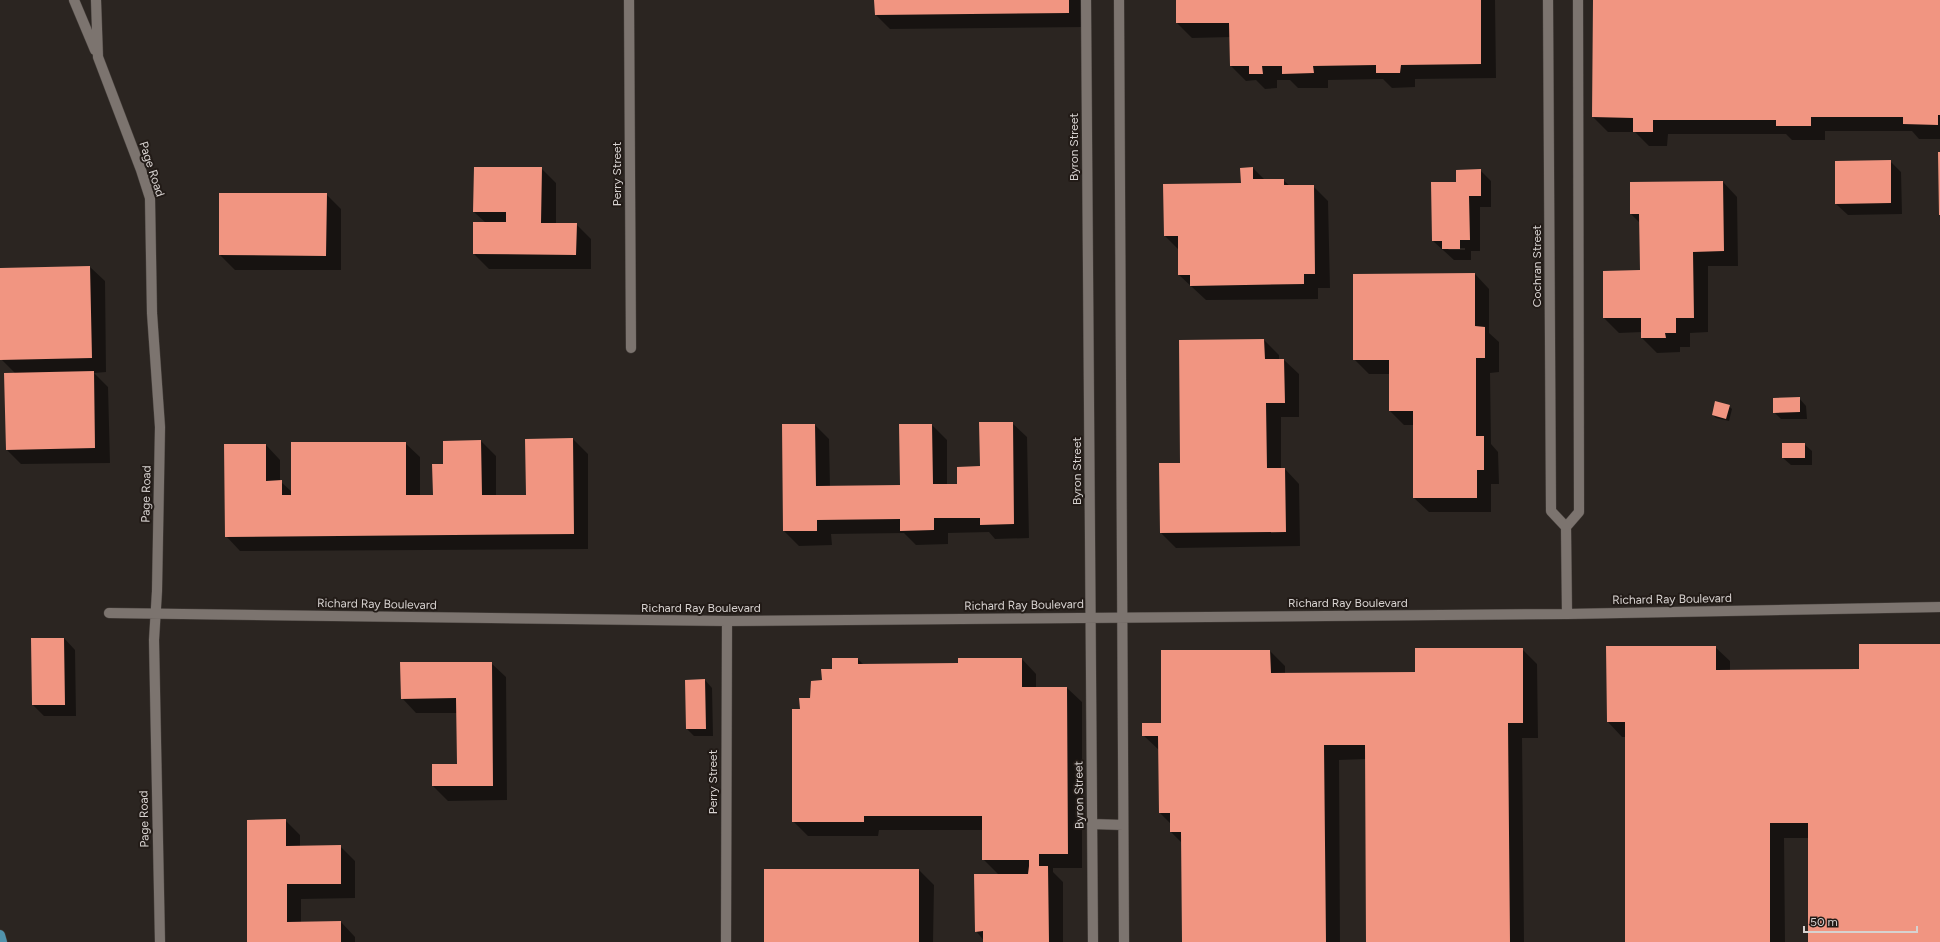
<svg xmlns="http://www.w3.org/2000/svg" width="1940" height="942" font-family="Figtree,sans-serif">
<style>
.shadow{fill:#0007;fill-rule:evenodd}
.building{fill:#f19581}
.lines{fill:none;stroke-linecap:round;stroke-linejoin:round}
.minor-casing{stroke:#47413d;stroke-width:11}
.primary-casing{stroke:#47413d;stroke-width:11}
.minor{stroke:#7c746f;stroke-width:10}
.primary{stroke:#5193ac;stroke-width:10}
.labels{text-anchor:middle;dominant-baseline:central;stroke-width:4;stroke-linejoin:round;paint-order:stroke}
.street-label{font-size:12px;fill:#d7d2d0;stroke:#221b17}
</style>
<rect width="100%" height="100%" fill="#2b2521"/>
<path class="shadow" d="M 875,0 L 1083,0 L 1084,27 L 890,29 L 876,15 Z
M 1177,0 L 1495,0 L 1496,78 L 1415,79 L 1415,87 L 1392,88 L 1383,79 L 1328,80 L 1328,88 L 1298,88 L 1290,80 L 1277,80 L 1277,88 L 1265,89 L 1256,80 L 1246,81 L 1231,66 L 1231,37 L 1192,38 L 1177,23 Z
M 1594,0 L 1940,0 L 1940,139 L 1919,139 L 1912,131 L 1825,131 L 1825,140 L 1792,140 L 1786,134 L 1668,134 L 1667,146 L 1649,146 L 1635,132 L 1608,132 L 1593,117 Z
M 1890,161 L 1901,172 L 1902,214 L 1848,215 L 1836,204 Z
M 541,168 L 556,183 L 556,224 L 576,224 L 591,239 L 591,269 L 489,269 L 474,254 L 486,223 L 474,212 Z
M 1253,168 L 1265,180 L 1283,180 L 1290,186 L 1313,186 L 1328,201 L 1330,288 L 1318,288 L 1318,299 L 1206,300 L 1179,275 L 1179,250 L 1165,236 L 1164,185 L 1242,184 Z
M 1480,170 L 1491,181 L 1491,207 L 1480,207 L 1480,251 L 1471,251 L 1471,260 L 1454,260 L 1433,241 L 1457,183 ZM 1447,248 L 1465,248 L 1465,250 L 1449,250 Z
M 1723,182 L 1737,197 L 1738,266 L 1708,266 L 1708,332 L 1690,333 L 1690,347 L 1680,347 L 1680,352 L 1657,353 L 1642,338 L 1642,332 L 1619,333 L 1604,318 L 1641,271 L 1640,223 L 1631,214 Z
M 220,194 L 326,194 L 341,209 L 341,270 L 235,270 L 220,255 Z
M 90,267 L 105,281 L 106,372 L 94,373 L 108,387 L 110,463 L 21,464 L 7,450 L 15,373 L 1,359 L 0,269 Z
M 1475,274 L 1489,289 L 1489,333 L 1499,342 L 1499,372 L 1490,373 L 1491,444 L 1498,452 L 1499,484 L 1491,484 L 1491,512 L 1429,512 L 1414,498 L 1414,425 L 1404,425 L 1390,411 L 1390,374 L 1369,374 L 1354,359 Z
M 1264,340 L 1279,355 L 1279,360 L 1284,360 L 1299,374 L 1299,417 L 1281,417 L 1281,469 L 1285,469 L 1299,484 L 1300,546 L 1176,548 L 1161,533 L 1160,464 L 1181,464 Z
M 1799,398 L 1806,406 L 1807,419 L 1781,419 L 1774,412 Z
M 1729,406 L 1732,409 L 1729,421 L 1716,418 L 1713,415 Z
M 1012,423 L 1027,437 L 1029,538 L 995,539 L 989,532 L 948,533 L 948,544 L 916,545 L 904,533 L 831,534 L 832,545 L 799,546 L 784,531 L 815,425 L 829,439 L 830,487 L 901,486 L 932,425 L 947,440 L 947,485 L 958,485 L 981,467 Z
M 573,439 L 588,454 L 588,549 L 240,551 L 226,536 L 266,445 L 280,460 L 280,481 L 292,492 L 405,443 L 420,457 L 420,496 L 434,496 L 444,465 L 481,441 L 496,456 L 496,496 L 527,496 Z
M 1804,444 L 1812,451 L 1812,465 L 1791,465 L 1783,458 Z
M 64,638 L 75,650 L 76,716 L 44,716 L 33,705 Z
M 1940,645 L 1940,942 L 1809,942 L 1809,838 L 1784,838 L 1785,942 L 1626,942 L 1626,737 L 1622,737 L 1608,722 L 1715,647 L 1730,661 L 1730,671 L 1860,670 Z
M 1522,649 L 1537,664 L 1538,738 L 1522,738 L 1524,942 L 1367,942 L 1366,759 L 1339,760 L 1340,942 L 1183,942 L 1182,843 L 1171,832 L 1171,824 L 1160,813 L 1159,750 L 1143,735 L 1162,724 L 1162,651 L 1270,651 L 1285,666 L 1285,674 L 1416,673 Z
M 858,659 L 864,665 L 959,664 L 1022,659 L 1036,674 L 1036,688 L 1067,688 L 1082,702 L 1082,868 L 1053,868 L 1053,872 L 1063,882 L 1063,942 L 985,942 L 976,931 L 999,875 L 983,859 L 983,830 L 879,830 L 878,836 L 808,836 L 793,821 L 801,710 L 811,699 L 823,681 L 833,670 Z
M 491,663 L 506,677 L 507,800 L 448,801 L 433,786 L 458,765 L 457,713 L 416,713 L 402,698 Z
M 705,680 L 712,688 L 713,736 L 694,736 L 687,729 Z
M 285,820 L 300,835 L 300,847 L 340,846 L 355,861 L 355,898 L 301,899 L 301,923 L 341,922 L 355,937 L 355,942 L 248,942 Z
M 919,870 L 934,885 L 933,942 L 765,942 Z"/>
<path class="building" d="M 874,0 L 1069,0 L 1069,13 L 875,15 Z
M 1176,0 L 1481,0 L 1481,64 L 1401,65 L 1400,73 L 1376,73 L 1376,65 L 1313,66 L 1314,73 L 1282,74 L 1282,66 L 1262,66 L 1263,74 L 1249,74 L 1249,66 L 1230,66 L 1229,23 L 1176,23 Z
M 1593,0 L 1940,0 L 1940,115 L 1938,115 L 1938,125 L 1903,124 L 1903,117 L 1811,117 L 1811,126 L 1776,126 L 1776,120 L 1653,120 L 1653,132 L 1633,132 L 1633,118 L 1592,117 Z
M 1938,152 L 1940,152 L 1940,215 L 1939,215 Z
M 1891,160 L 1891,203 L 1835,204 L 1835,161 Z
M 474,167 L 542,167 L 541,223 L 577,223 L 576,255 L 473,254 L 473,222 L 506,222 L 506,212 L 473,212 Z
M 1253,167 L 1253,179 L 1284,179 L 1284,185 L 1314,185 L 1315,274 L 1304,274 L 1304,284 L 1190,286 L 1190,275 L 1178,275 L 1178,236 L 1164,236 L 1163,184 L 1241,183 L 1240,168 Z
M 1481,169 L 1481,196 L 1469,196 L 1470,240 L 1460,240 L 1460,249 L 1442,249 L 1442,241 L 1432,241 L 1431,182 L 1456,182 L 1456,170 Z
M 1723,181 L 1724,251 L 1693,252 L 1694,318 L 1676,318 L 1676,333 L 1665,333 L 1666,338 L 1641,338 L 1641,318 L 1603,318 L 1603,271 L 1640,270 L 1639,214 L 1630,214 L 1630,182 Z
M 219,193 L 327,193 L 326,256 L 219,255 Z
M 90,266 L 92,358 L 0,360 L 0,268 Z
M 1475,273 L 1475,326 L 1485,327 L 1485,358 L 1476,358 L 1476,436 L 1484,436 L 1484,470 L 1477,470 L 1477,498 L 1413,498 L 1413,411 L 1389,411 L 1389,360 L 1353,360 L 1353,274 Z
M 1264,339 L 1265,359 L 1284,359 L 1285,403 L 1266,403 L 1267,468 L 1285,468 L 1286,532 L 1160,533 L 1159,463 L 1180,463 L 1179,340 Z
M 94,371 L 95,448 L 6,450 L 4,373 Z
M 1800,397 L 1800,412 L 1773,413 L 1773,398 Z
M 1715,401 L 1730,405 L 1726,419 L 1712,415 Z
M 979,422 L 1013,422 L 1014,524 L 980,525 L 980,518 L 934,518 L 934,530 L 900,531 L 900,519 L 817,520 L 817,531 L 783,531 L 782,424 L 815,424 L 816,486 L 900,485 L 899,424 L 932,424 L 933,484 L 957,484 L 957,467 L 980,466 Z
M 573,438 L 574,534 L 225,537 L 224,444 L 266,444 L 266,481 L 282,480 L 282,495 L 291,495 L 291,442 L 406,442 L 406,495 L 433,495 L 432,464 L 443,464 L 443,441 L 481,440 L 482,495 L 526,495 L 525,439 Z
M 1782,443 L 1805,443 L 1805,458 L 1782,458 Z
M 31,638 L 64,638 L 65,705 L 32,705 Z
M 1859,644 L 1940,644 L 1940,942 L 1808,942 L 1808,823 L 1770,823 L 1770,942 L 1625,942 L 1625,722 L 1607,722 L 1606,646 L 1716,646 L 1716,670 L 1859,669 Z
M 1415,648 L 1523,648 L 1523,723 L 1508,723 L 1510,942 L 1366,942 L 1365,745 L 1324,745 L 1326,942 L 1182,942 L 1181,832 L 1170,832 L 1170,813 L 1159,813 L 1158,736 L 1142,736 L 1142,723 L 1161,723 L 1161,650 L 1270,650 L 1271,673 L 1415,672 Z
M 832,658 L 858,658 L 858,664 L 958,663 L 958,658 L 1022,658 L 1022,687 L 1067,687 L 1068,854 L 1039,854 L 1039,866 L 1048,866 L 1049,942 L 983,942 L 983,931 L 975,932 L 974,874 L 1028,874 L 1029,866 L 1029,860 L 982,860 L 982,816 L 864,816 L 864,822 L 792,822 L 792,709 L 800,709 L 799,698 L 810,698 L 811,681 L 822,680 L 821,669 L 832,669 Z
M 400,662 L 492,662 L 493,786 L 432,786 L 432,764 L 457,764 L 456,698 L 401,699 Z
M 705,679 L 706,729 L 686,729 L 685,680 Z
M 286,819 L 286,846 L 341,845 L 341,884 L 287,884 L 287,922 L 341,921 L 341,942 L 247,942 L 247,820 Z
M 764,869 L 919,869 L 919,942 L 764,942 Z"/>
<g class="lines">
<defs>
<path id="minor" d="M 74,0 L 95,50
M 96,0 L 98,57 L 141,170 L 150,198 L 152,313 L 160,427 L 157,591 L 154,640 L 160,942
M 629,0 L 631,348
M 1086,0 L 1093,942
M 1119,0 L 1124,942
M 1548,0 L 1551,511 L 1566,527
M 109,613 L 727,621 L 1567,614 L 1940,607
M 1567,614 L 1566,527 L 1579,512 L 1578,0
M 1092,824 L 1123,825
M 726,942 L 727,621"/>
<path id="primary" d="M 0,935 L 2,942"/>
</defs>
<use href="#minor" class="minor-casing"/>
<use href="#primary" class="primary-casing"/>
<use href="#minor" class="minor"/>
<use href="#primary" class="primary"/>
</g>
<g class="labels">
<g class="street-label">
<text transform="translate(1074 147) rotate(-90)">Byron Street</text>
<text transform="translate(152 169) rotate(72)">Page Road</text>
<text transform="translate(617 174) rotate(-90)">Perry Street</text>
<text transform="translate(1537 266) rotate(-90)">Cochran Street</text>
<text transform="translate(1077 471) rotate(-90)">Byron Street</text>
<text transform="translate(146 494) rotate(-89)">Page Road</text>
<text transform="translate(1672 599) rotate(-1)">Richard Ray Boulevard</text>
<text x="1348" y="603">Richard Ray Boulevard</text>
<text transform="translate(377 604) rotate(1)">Richard Ray Boulevard</text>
<text transform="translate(1024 605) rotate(-1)">Richard Ray Boulevard</text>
<text x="701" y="608">Richard Ray Boulevard</text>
<text transform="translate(713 782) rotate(-90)">Perry Street</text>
<text transform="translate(1079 795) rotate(-91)">Byron Street</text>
<text transform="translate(144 819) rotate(-91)">Page Road</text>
</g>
</g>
<path d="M1804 926v6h113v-6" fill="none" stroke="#d7d2d0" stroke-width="2"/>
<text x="1810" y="926" font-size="12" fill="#d7d2d0" stroke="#221b17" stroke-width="3" paint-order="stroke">50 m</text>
</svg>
